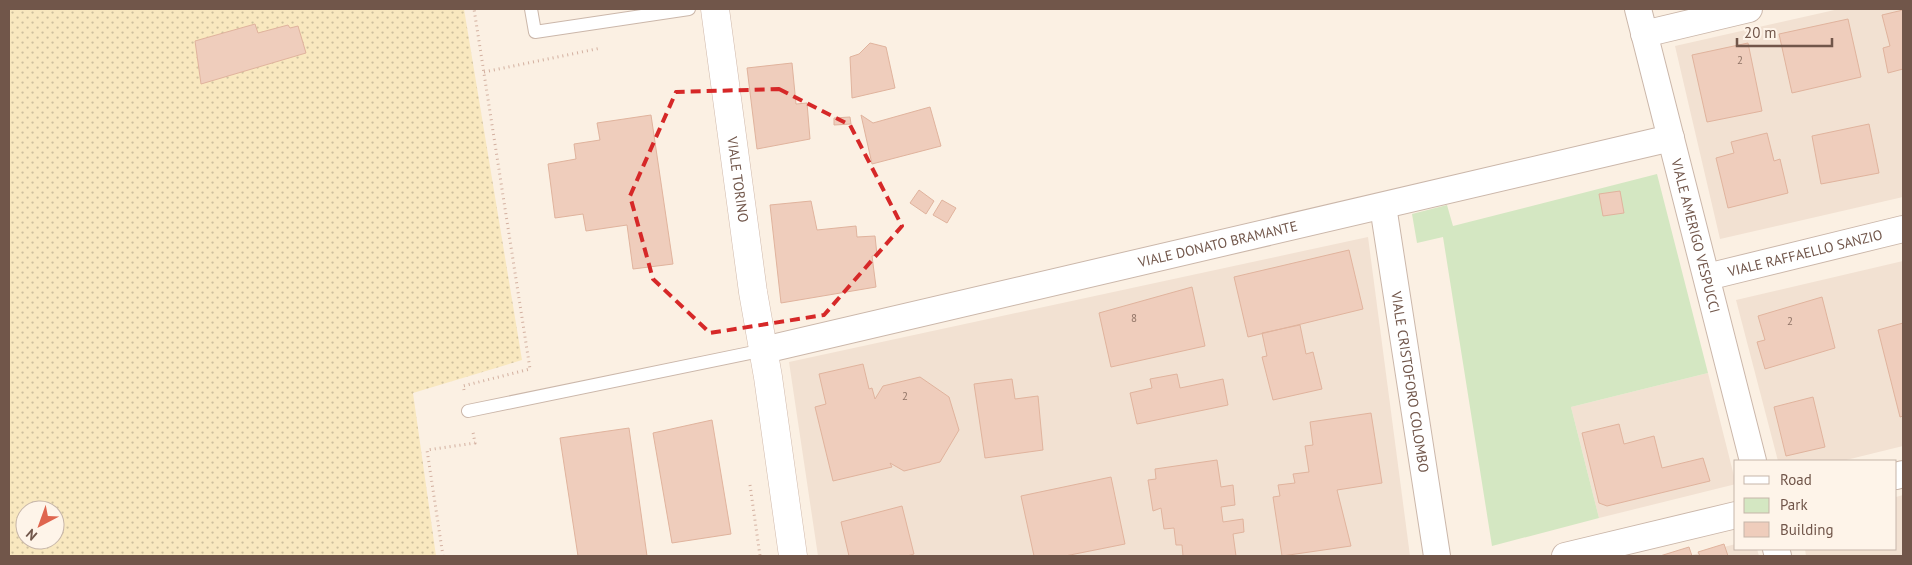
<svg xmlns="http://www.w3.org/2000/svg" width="1912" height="565" font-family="'PT Sans',sans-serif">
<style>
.residential{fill:#f2e1d2}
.sand{fill:url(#sand-dots);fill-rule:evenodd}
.park{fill:#d4e7c2}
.building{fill:#efcdbc;stroke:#e0b39d}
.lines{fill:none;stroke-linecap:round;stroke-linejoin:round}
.lane-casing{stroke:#cbb7aa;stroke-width:14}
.street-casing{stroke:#cbb7aa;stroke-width:28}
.secondary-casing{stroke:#d0b9ab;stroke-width:29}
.path{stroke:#d3b0a0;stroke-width:3;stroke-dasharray:1 4;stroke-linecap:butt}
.lane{stroke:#fff;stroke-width:12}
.street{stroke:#fff;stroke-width:26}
.secondary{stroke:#fff;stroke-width:28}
.marked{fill:none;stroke:#d62828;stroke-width:4;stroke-dasharray:10 6;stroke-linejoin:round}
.labels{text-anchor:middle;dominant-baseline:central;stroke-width:4.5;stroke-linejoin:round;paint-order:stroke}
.number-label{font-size:11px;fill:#907466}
.street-label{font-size:14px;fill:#71564a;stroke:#fef4e9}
</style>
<defs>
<pattern id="sand-dots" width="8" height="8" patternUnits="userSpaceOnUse" patternTransform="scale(1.25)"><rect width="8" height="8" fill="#f9e8bf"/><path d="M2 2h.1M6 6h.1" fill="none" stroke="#cebf9d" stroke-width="1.8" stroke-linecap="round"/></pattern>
</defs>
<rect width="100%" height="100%" fill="#fbf0e3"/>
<path class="residential" d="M 1839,9 L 1903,9 L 1903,197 L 1720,239 L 1675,46 Z
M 1368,237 L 1410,556 L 818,556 L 789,362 Z
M 1903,261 L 1903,446 L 1842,461 L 1778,461 L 1736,300 Z
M 1708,373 L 1736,484 L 1599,518 L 1571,407 Z
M 1903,495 L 1903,556 L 1806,556 L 1805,549 L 1896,549 L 1896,497 Z
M 1736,544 L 1736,549 L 1757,549 L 1759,556 L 1688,556 Z"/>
<path class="sand" d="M 9,9 L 464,9 L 522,360 L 413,393 L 436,556 L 9,556 ZM 25,510 L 55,510 L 55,540 L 25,540 Z"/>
<path class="park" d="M 1657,174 L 1708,373 L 1571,407 L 1599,518 L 1492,546 L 1443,237 L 1417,243 L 1412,214 L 1447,205 L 1453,226 Z"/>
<path class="building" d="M 1903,10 L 1903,69 L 1888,73 L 1883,48 L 1890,46 L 1882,15 Z
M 1848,19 L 1861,77 L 1792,93 L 1779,34 Z
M 255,24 L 258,33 L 288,25 L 290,28 L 298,26 L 306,53 L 201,84 L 195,41 Z
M 870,43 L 886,47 L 895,88 L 852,98 L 850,57 L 859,54 Z
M 1748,43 L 1762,111 L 1707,122 L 1692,55 Z
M 792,63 L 796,104 L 807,103 L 810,139 L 757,149 L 747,68 Z
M 930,107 L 941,146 L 872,164 L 861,115 L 873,123 Z
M 651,115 L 673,264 L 633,269 L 627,225 L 586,231 L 583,214 L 555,218 L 548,164 L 576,159 L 574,144 L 600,140 L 597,123 Z
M 850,117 L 851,124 L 834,125 L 834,118 Z
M 1869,124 L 1879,173 L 1821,184 L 1812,136 Z
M 1767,133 L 1774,161 L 1780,159 L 1788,193 L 1728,208 L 1716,158 L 1734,153 L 1731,142 Z
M 919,190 L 934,201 L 926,214 L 910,203 Z
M 1620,191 L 1624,213 L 1603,216 L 1599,194 Z
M 942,200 L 956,208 L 947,223 L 933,215 Z
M 811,201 L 817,230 L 856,226 L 857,237 L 875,236 L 877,255 L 872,256 L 876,287 L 781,303 L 770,205 Z
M 1349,250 L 1363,309 L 1248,337 L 1234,277 Z
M 1192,287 L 1205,346 L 1111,367 L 1099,313 Z
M 1822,297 L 1835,348 L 1765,369 L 1757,342 L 1765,340 L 1758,316 Z
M 1903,323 L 1903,416 L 1900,417 L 1878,330 Z
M 1300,325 L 1306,354 L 1313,352 L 1322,389 L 1273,400 L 1262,357 L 1267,356 L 1262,333 Z
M 863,364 L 869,389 L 872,388 L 875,399 L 883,386 L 920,377 L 949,397 L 959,430 L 940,462 L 904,471 L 890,463 L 892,467 L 833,481 L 815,407 L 826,404 L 819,374 Z
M 1177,374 L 1180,388 L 1223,379 L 1228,405 L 1137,424 L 1130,393 L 1152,388 L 1150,379 Z
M 1012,379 L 1015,399 L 1038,396 L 1043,450 L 985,458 L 974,384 Z
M 1813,397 L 1825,447 L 1786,456 L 1774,407 Z
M 1371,413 L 1382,483 L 1337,490 L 1351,546 L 1282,556 L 1273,497 L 1280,496 L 1278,485 L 1295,483 L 1293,474 L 1309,472 L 1305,446 L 1313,445 L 1310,422 Z
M 712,420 L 731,534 L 672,543 L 653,433 Z
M 1619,424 L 1624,444 L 1654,436 L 1662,468 L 1703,458 L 1710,481 L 1607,506 L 1599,503 L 1582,433 Z
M 629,428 L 647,556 L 578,556 L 560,438 Z
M 1217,460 L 1221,487 L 1233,485 L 1235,505 L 1221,507 L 1223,522 L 1243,519 L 1244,532 L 1233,534 L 1236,556 L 1183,556 L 1182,545 L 1176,545 L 1174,528 L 1164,529 L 1161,508 L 1153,511 L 1148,480 L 1156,479 L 1155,469 Z
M 1111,477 L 1125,544 L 1065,556 L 1034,556 L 1021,496 Z
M 902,506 L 914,554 L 907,556 L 849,556 L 841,522 Z
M 1724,544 L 1728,556 L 1700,556 L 1698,552 Z
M 1689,547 L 1692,556 L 1660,556 Z"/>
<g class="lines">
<defs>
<path id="lane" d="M 531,9 L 535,32 L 689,9
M 468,411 L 764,350"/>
<g id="street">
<path id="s1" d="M 1638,9 L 1753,461"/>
<path d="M 1644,34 L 1749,9"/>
<path id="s2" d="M 1383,206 L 1437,556"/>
<path id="s3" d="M 1707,277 L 1903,229"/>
<path id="s4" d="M 764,350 L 1671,138"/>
<path d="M 1896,476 L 1903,474"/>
<path d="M 1776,549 L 1778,556"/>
<path d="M 1565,556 L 1736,515"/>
</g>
<g id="secondary">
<path id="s5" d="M 715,9 L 753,292 L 768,377 L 793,556"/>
</g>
</defs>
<use href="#lane" class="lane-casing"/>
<use href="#street" class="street-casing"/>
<use href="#secondary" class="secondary-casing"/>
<path class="path" d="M 484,72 L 601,48
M 464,390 L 463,386 L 530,369 L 474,9
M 750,485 L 760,556
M 443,556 L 427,450 L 475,443 L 473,432"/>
<use href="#lane" class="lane"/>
<use href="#street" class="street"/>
<use href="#secondary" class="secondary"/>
</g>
<path class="marked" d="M 779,89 L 850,125 L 902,226 L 824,315 L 710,333 L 653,279 L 630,196 L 676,92 Z"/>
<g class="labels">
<g class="number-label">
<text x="1740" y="60">2</text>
<text x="1134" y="318">8</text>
<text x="1790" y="321">2</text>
<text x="905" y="396">2</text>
</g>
<g class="street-label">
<text stroke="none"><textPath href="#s5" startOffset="172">VIALE TORINO</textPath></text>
<text stroke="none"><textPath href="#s1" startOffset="234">VIALE AMERIGO VESPUCCI</textPath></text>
<text stroke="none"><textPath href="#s4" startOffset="466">VIALE DONATO BRAMANTE</textPath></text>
<text stroke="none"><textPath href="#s3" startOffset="101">VIALE RAFFAELLO SANZIO</textPath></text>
<text stroke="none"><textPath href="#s2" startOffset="178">VIALE CRISTOFORO COLOMBO</textPath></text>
</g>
</g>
<rect width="1912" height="565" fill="none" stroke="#71564a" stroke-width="20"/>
<rect x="1734" y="460" width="162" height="90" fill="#fef4e9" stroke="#c6b5a9"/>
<rect x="1744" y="476" width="25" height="8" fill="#ffffff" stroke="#c6b5a9"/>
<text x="1780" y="485" font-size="15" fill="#71564a">Road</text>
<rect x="1744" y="498" width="25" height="15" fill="#d4e7c2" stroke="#c6b5a9"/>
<text x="1780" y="510" font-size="15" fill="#71564a">Park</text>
<rect x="1744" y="522" width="25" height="15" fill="#efcdbc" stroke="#c6b5a9"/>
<text x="1780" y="535" font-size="15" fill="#71564a">Building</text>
<g transform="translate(40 525) rotate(221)"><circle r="24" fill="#fef4e9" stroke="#c6b5a9"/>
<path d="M0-4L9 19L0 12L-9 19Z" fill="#df654e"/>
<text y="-8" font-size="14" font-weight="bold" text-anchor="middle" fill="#71564a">N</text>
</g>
<path d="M1737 38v8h95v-8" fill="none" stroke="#71564a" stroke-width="2.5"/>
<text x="1744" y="38" font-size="15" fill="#71564a" stroke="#fef4e9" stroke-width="4" paint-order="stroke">20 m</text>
</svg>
